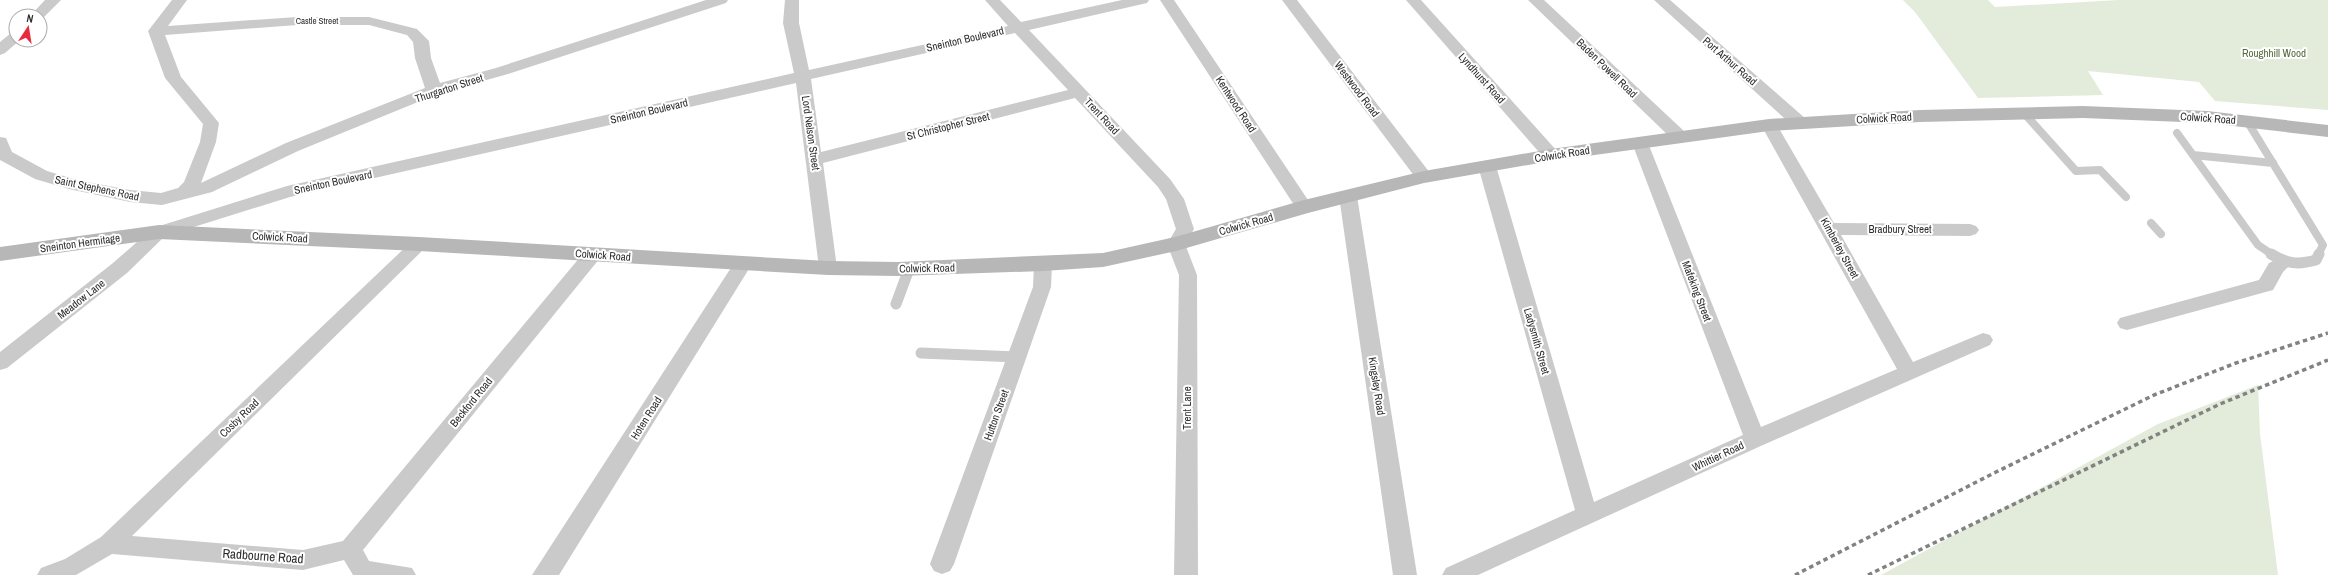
<svg xmlns="http://www.w3.org/2000/svg" width="2328" height="575" font-family="'Archivo Narrow',sans-serif">
<style>
.green{fill:#e3ebda}
.lines{fill:none;stroke-linecap:round;stroke-linejoin:round}
.lane-far1{stroke:#cacaca;stroke-width:8}
.lane{stroke:#cacaca;stroke-width:11}
.street{fill:#cacaca;fill-rule:evenodd}
.secondary{fill:#b7b7b7;fill-rule:evenodd}
.rail{stroke:#828282;stroke-width:3.5;stroke-dasharray:4.5 3.5;stroke-linecap:butt}
.labels{text-anchor:middle;dominant-baseline:central;stroke-width:4;stroke-linejoin:round;paint-order:stroke}
.far-street-label{font-size:9px;fill:#2d2d2d;stroke:#fff}
.street-label{font-size:11px;fill:#2d2d2d;stroke:#fff}
.park-label{font-size:11px;fill:#51693a;stroke:#fff}
.near-street-label{font-size:13px;fill:#2d2d2d;stroke:#fff}
</style>
<rect width="100%" height="100%" fill="#fff"/>
<path class="green" d="M 1903,0 L 1988,0 L 1995,7 L 2119,0 L 2328,0 L 2328,110 L 2215,101 L 2199,82 L 2088,71 L 2103,95 L 1978,98 L 1915,12 Z
M 2258,385 L 2260,434 L 2278,575 L 1881,575 L 2158,424 Z"/>
<g class="lines">
<path class="lane-far1" d="M 2024,113 L 2076,171 L 2100,170 L 2126,197
M 2247,121 L 2323,245 L 2318,255
M 2177,133 L 2258,245 L 2273,255
M 2193,155 L 2273,163
M 2151,223 L 2161,234"/>
<path class="lane" d="M 2271,254 C 2287,264 2298,265 2316,260 L 2319,254
M 896,304 L 909,269
M 921,353 L 1017,357"/>
<path class="street" d="M 45,0 L 61,0 L 42,19 L 40,20 L 40,16 L 30,16 Z
M 172,0 L 187,0 L 168,26 L 297,17 L 369,17 L 417,29 L 429,41 L 431,58 L 440,83 L 496,68 L 706,0 L 728,0 L 726,3 L 508,74 L 440,93 L 298,151 L 212,192 L 162,205 L 130,202 L 69,189 L 35,179 L 0,160 L 0,137 L 6,138 L 12,152 L 47,171 L 77,180 L 130,190 L 161,193 L 178,188 L 184,182 L 200,142 L 203,124 L 165,78 L 148,31 ZM 297,25 L 369,25 L 407,35 L 413,42 L 415,58 L 425,88 L 286,143 L 201,183 L 216,142 L 219,123 L 181,77 L 165,35 Z
M 785,0 L 799,0 L 799,23 L 809,70 L 1008,26 L 985,0 L 1000,0 L 1021,22 L 1122,0 L 1149,0 L 1147,3 L 1029,30 L 1170,179 L 1184,199 L 1194,229 L 1185,244 L 1197,275 L 1198,575 L 1174,575 L 1179,275 L 1167,244 L 1176,229 L 1166,199 L 1158,187 L 1075,98 L 823,163 L 837,268 L 835,273 L 828,274 L 821,273 L 819,268 L 796,83 L 290,197 L 165,236 L 127,273 L 7,368 L 0,370 L 0,352 L 113,263 L 153,228 L 287,186 L 794,73 L 783,23 ZM 1015,33 L 1068,90 L 821,152 L 811,79 Z
M 1160,0 L 1174,0 L 1310,203 L 1313,207 L 1310,211 L 1304,213 L 1298,211 Z
M 1282,0 L 1297,0 L 1430,173 L 1433,177 L 1430,181 L 1418,181 Z
M 1406,0 L 1421,0 L 1557,151 L 1559,155 L 1557,159 L 1545,159 Z
M 1528,0 L 1544,0 L 1685,132 L 1687,136 L 1685,140 L 1673,140 Z
M 1654,0 L 1670,0 L 1806,119 L 1808,123 L 1806,127 L 1794,127 Z
M 16,31 L 16,40 L 20,40 L 5,53 L 0,55 L 0,42 L 11,33 Z
M 1769,120 L 1775,121 L 1777,125 L 1834,223 L 1970,224 L 1976,226 L 1979,230 L 1976,234 L 1970,236 L 1841,235 L 1913,362 L 1983,333 L 1990,335 L 1993,340 L 1990,345 L 1763,445 L 1478,575 L 1442,575 L 1446,568 L 1575,510 L 1478,166 L 1481,162 L 1493,162 L 1496,166 L 1594,502 L 1743,435 L 1632,143 L 1634,139 L 1646,139 L 1648,143 L 1761,427 L 1897,369 L 1761,125 L 1763,121 Z
M 1348,190 L 1354,192 L 1357,196 L 1417,575 L 1393,575 L 1339,196 L 1342,192 Z
M 419,238 L 425,240 L 428,244 L 425,248 L 132,536 L 303,550 L 343,541 L 586,250 L 593,248 L 600,250 L 602,254 L 600,258 L 363,550 L 369,561 L 412,568 L 416,575 L 353,575 L 344,560 L 303,570 L 112,554 L 76,575 L 37,575 L 41,568 L 65,559 L 101,537 L 413,240 Z
M 2284,256 L 2291,258 L 2293,262 L 2283,272 L 2273,290 L 2127,330 L 2120,328 L 2117,323 L 2120,318 L 2259,280 L 2269,263 Z
M 743,258 L 750,260 L 752,264 L 559,575 L 532,575 L 736,260 Z
M 1043,258 L 1050,260 L 1052,264 L 1051,287 L 954,564 L 950,571 L 942,574 L 934,571 L 930,564 L 1033,287 L 1034,264 L 1036,260 Z"/>
<path class="secondary" d="M 2083,106 L 2207,111 L 2328,125 L 2328,137 L 2207,123 L 2083,118 L 1920,122 L 1769,131 L 1551,161 L 1424,183 L 1308,213 L 1176,251 L 1103,267 L 1043,271 L 898,276 L 828,275 L 419,251 L 159,239 L 0,261 L 0,247 L 159,225 L 419,237 L 828,261 L 898,262 L 1103,253 L 1175,237 L 1304,200 L 1424,171 L 1551,149 L 1769,119 L 1920,110 Z"/>
<path class="rail" d="M 1795,575 L 1996,472 L 2154,395 L 2236,363 L 2328,333
M 1868,575 L 2220,404 L 2328,360"/>
</g>
<g class="labels">
<g class="far-street-label">
<text x="317" y="21">Castle Street</text>
</g>
<g class="street-label">
<text transform="translate(965 39) rotate(-13)">Sneinton Boulevard</text>
<text transform="translate(1730 61) rotate(41)">Port Arthur Road</text>
<text transform="translate(1607 68) rotate(44)">Baden Powell Road</text>
<text transform="translate(1482 78) rotate(48)">Lyndhurst Road</text>
<text transform="translate(449 88) rotate(-18)">Thurgarton Street</text>
<text transform="translate(1357 89) rotate(53)">Westwood Road</text>
<text transform="translate(1236 104) rotate(57)">Kentwood Road</text>
<text transform="translate(649 111) rotate(-13)">Sneinton Boulevard</text>
<text transform="translate(1102 116) rotate(47)">Trent Road</text>
<text transform="translate(1884 118) rotate(-3)">Colwick Road</text>
<text transform="translate(2208 118) rotate(4)">Colwick Road</text>
<text transform="translate(948 126) rotate(-14)">St Christopher Street</text>
<text transform="translate(811 133) rotate(82)">Lord Nelson Street</text>
<text transform="translate(1562 154) rotate(-9)">Colwick Road</text>
<text transform="translate(333 182) rotate(-12)">Sneinton Boulevard</text>
<text transform="translate(97 188) rotate(12)">Saint Stephens Road</text>
<text transform="translate(1246 224) rotate(-16)">Colwick Road</text>
<text x="1900" y="229">Bradbury Street</text>
<text transform="translate(280 237) rotate(3)">Colwick Road</text>
<text transform="translate(80 243) rotate(-8)">Sneinton Hermitage</text>
<text transform="translate(1840 248) rotate(61)">Kimberley Street</text>
<text transform="translate(603 255) rotate(4)">Colwick Road</text>
<text transform="translate(927 268) rotate(-1)">Colwick Road</text>
<text transform="translate(1697 291) rotate(69)">Mafeking Street</text>
<text transform="translate(81 299) rotate(-38)">Meadow Lane</text>
<text transform="translate(1537 341) rotate(74)">Ladysmith Street</text>
<text transform="translate(1377 386) rotate(81)">Kingsley Road</text>
<text transform="translate(471 402) rotate(-51)">Beckford Road</text>
<text transform="translate(1187 408) rotate(-90)">Trent Lane</text>
<text transform="translate(996 415) rotate(-70)">Hutton Street</text>
<text transform="translate(239 418) rotate(-44)">Cosby Road</text>
<text transform="translate(646 418) rotate(-58)">Hoten Road</text>
<text transform="translate(1718 456) rotate(-25)">Whittier Road</text>
</g>
<g class="park-label">
<text x="2274" y="53">Roughhill Wood</text>
</g>
<g class="near-street-label">
<text transform="translate(263 556) rotate(4)">Radbourne Road</text>
</g>
</g>
<g transform="translate(28 28) rotate(12)"><circle r="19" fill="#ffffff" stroke="#ababab"/>
<path d="M0-3L7 15L0 10L-7 15Z" fill="#e82a3c"/>
<text y="-6" font-size="11" font-weight="bold" text-anchor="middle" fill="#2d2d2d">N</text>
</g>
</svg>
